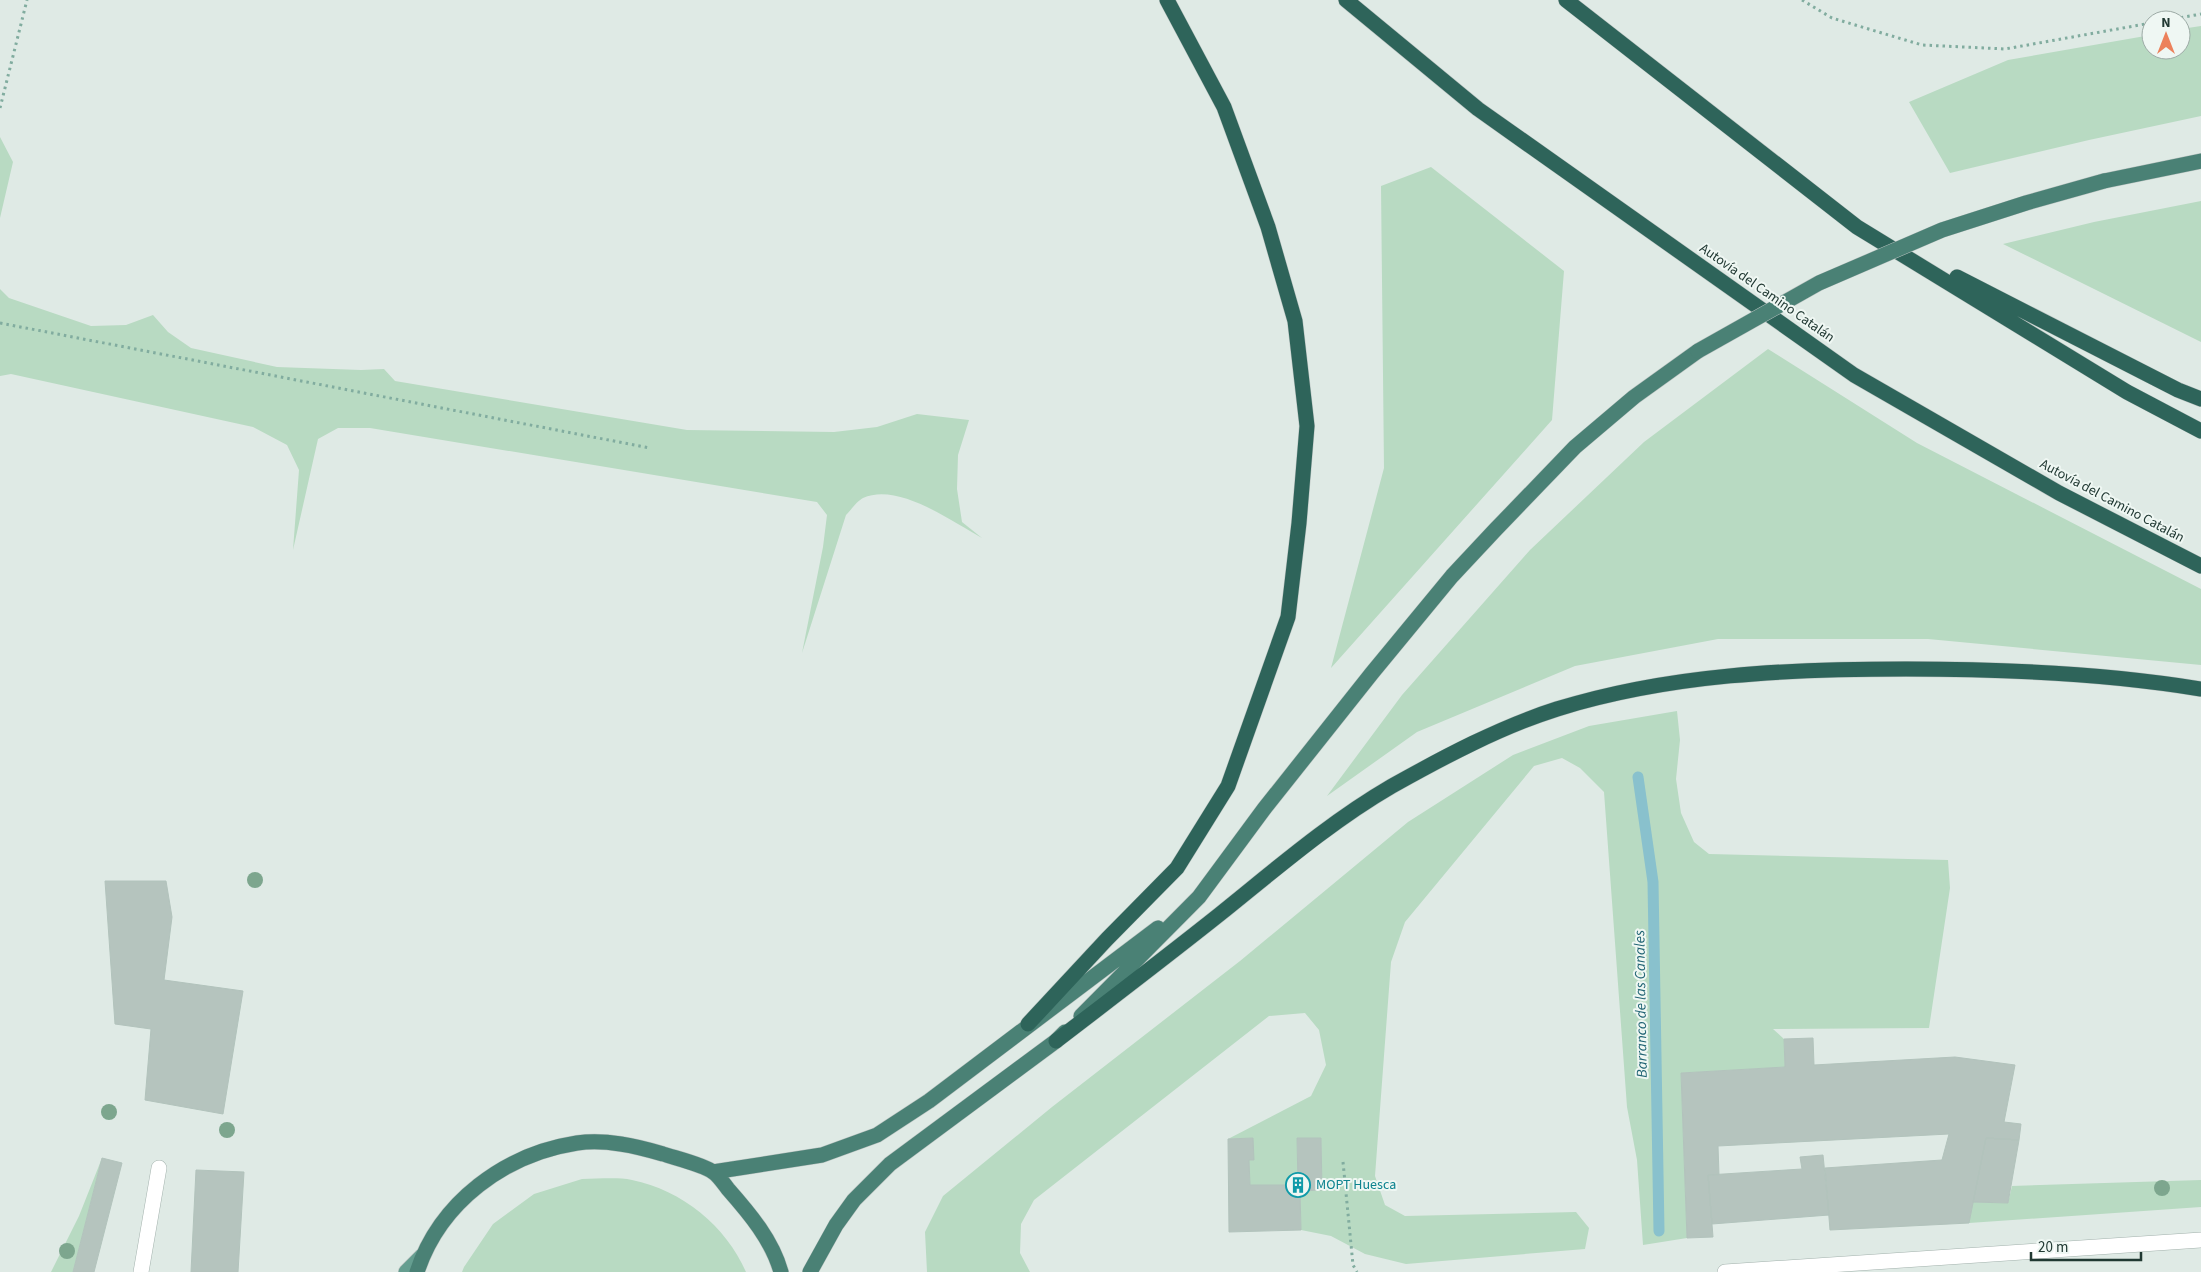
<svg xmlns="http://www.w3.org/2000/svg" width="2201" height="1272" font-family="'Source Sans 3',sans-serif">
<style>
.green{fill:#b8dac2}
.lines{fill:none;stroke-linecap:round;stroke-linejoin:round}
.stream{stroke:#89c1cd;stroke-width:11}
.building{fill:#b5c4be;stroke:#b2c3bc}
.service-casing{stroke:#a2b1ac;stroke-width:16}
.tertiary-casing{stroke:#a2b1ac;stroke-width:16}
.primary-casing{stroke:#bcc4c2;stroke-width:16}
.trunk-casing{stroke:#bcc4c2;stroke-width:16}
.motorway-casing{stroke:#bcc4c2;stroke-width:16}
.path{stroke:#81ac9f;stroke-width:3;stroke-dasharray:2.5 4;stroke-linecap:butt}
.service{stroke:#fff;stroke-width:15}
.tertiary{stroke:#fff;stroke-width:15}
.primary{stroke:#659e90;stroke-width:15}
.trunk{stroke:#4a8175;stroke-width:15}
.motorway{stroke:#2e645a;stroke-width:15}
.trunk-bridge-casing{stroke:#bcc4c2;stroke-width:16;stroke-linecap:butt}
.trunk-bridge{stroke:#4a8175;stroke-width:15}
.tree{fill:#7da68e}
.labels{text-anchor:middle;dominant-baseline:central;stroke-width:4;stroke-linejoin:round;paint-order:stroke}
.street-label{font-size:14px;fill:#213933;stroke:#eff7f3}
.culture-label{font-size:14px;fill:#0d838f;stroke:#eff7f3;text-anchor:start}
.water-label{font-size:15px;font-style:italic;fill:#1e6272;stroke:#eff7f3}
</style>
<rect width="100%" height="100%" fill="#dfeae5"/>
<path class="green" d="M 2201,26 L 2201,116 L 2089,140 L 1950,173 L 1909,102 L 2008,60 L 2151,35 L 2151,50 L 2181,50 L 2181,29 Z
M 0,137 L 13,162 L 0,218 Z
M 1431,167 L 1564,271 L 1552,420 L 1331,668 L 1384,468 L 1381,186 Z
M 2201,201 L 2201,342 L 2003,244 L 2094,222 Z
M 0,289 L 9,298 L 91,326 L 126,325 L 153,315 L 168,332 L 191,348 L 277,367 L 361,370 L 384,369 L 395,381 L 687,430 L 834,432 L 877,427 L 917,414 L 969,420 L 958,455 L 957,489 L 962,522 L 982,538 C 951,521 898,482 863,498 C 857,501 851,510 846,515 L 802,653 L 823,547 L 827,515 L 817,502 L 370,428 L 338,428 L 318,439 L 293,550 L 299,470 L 287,445 L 253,427 L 11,374 L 0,376 Z
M 1768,349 L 1917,443 L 2201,589 L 2201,665 L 1928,639 L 1718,639 L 1575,666 L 1417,732 L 1327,796 L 1402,695 L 1530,550 L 1644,442 Z
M 1677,711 L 1680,740 L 1676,779 L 1681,813 L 1694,842 L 1709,854 L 1948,860 L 1950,888 L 1929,1028 L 1773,1029 L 1784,1039 L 1785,1067 L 1681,1073 L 1687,1238 L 1643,1245 L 1637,1160 L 1627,1107 L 1604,792 L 1580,768 L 1562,758 L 1534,766 L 1405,922 L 1391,962 L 1375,1176 L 1385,1205 L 1405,1216 L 1576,1212 L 1589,1228 L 1585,1249 L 1406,1264 L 1365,1254 L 1331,1236 L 1301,1230 L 1300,1191 L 1322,1190 L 1321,1138 L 1297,1138 L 1298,1185 L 1250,1185 L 1249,1160 L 1253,1160 L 1253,1138 L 1228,1139 L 1311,1096 L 1326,1065 L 1319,1030 L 1305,1013 L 1269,1016 L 1034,1200 L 1021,1224 L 1020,1253 L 1030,1272 L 927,1272 L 925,1232 L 943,1196 L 1052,1107 L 1240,961 L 1408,822 L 1513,755 L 1589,726 Z
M 102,1158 L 73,1272 L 51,1272 L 79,1216 Z
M 582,1179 C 598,1179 617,1177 632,1180 C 682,1190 726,1226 746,1272 L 462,1272 L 464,1267 L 493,1224 L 534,1194 Z
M 2201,1180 L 2201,1207 L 1969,1223 L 1973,1202 L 2008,1203 L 2012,1186 Z"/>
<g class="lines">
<path class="stream" d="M 1638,777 L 1653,882 L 1659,1231"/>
</g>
<path class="building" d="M 105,881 L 166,881 L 172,917 L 164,980 L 243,991 L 223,1114 L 145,1100 L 151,1029 L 115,1024 Z
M 1813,1038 L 1814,1065 L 1955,1057 L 2015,1065 L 2004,1122 L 2021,1124 L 2019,1140 L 1986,1138 L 1969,1223 L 1830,1230 L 1825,1168 L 1942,1160 L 1949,1134 L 1718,1146 L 1719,1175 L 1708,1175 L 1713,1237 L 1687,1238 L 1681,1073 L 1785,1067 L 1784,1039 Z
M 1253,1138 L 1254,1160 L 1249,1160 L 1250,1185 L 1298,1185 L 1297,1138 L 1321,1138 L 1322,1190 L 1300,1191 L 1301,1230 L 1229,1232 L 1228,1139 Z
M 1986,1138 L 2019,1140 L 2008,1203 L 1973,1202 Z
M 1823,1155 L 1829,1215 L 1712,1224 L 1708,1175 L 1802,1169 L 1800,1157 Z
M 102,1158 L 122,1163 L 94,1272 L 73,1272 Z
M 196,1170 L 244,1172 L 238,1272 L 191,1272 Z"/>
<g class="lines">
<defs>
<path id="service" d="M 141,1272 L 159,1168"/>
<path id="tertiary" d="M 1725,1272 L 2201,1240"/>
<path id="primary" d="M 406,1272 L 422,1256"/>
<path id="trunk" d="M 2104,181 L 2201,161
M 1081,1016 L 1199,897 L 1264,809 L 1372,673 L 1452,576 L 1496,529 L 1575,447 L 1634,397 L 1698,351
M 713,1172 L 822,1155 L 877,1135 L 929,1101 L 1158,928
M 417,1272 C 440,1202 505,1154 577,1143 C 606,1139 636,1146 663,1154 C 675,1158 704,1165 713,1172 C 719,1176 724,1184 728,1189 C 750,1214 772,1240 781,1272
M 810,1272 L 836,1225 L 854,1200 L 890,1164 L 1056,1041 L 1065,1032"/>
<path id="motorway" d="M 1346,0 L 1478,109 L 1854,375 L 2059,493 L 2201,566
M 1566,0 L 1857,227 L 2127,392 L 2201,431
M 1957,277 L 2178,390 L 2201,399
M 1028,1024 L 1107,939 L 1177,868 L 1228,786 L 1288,617 L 1299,523 L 1307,426 L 1295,321 L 1268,227 L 1224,107 L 1167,0
M 1056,1041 C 1111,999 1166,957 1220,914 C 1276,869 1330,822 1392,786 C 1444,757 1500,727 1557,709 C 1670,674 1789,669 1906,669 C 2005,669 2103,673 2201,689"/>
</defs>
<use href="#service" class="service-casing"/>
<use href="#tertiary" class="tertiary-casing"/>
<use href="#primary" class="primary-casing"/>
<use href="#trunk" class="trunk-casing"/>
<use href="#motorway" class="motorway-casing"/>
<path class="path" d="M 1802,0 L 1832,18 L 1922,45 L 2005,49 L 2151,23
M 2168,20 L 2201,14
M 0,108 L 27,0
M 0,323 L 650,448
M 1343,1162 L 1353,1265 L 1357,1272"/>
<use href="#service" class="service"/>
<use href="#tertiary" class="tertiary"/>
<use href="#primary" class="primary"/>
<use href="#trunk" class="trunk"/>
<use href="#motorway" class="motorway"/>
<defs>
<path id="trunk-bridge" d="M 1698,351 L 1819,283 L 1942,230 L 2026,203 L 2104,181"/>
</defs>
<use href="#trunk-bridge" class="trunk-bridge-casing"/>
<use href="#trunk-bridge" class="trunk-bridge"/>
</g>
<g class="tree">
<circle cx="255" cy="880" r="8"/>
<circle cx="109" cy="1112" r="8"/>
<circle cx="227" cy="1130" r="8"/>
<circle cx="2162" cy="1188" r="8"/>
<circle cx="67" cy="1251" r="8"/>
</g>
<defs>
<symbol id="building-ring" viewBox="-11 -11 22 22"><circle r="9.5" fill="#eff7f3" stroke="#0f9aa8" stroke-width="1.5"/><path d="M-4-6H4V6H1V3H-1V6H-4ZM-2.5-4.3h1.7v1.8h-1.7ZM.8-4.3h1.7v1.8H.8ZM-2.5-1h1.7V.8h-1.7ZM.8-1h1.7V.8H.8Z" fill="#0f9aa8"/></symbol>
</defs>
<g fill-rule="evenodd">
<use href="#building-ring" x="1284" y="1171" width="28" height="28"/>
</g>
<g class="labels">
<g class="street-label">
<text transform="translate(1767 293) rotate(35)">Autovía del Camino Catalán</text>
<text transform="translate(2112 501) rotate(28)">Autovía del Camino Catalán</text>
</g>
<g class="culture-label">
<text x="1316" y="1185">MOPT Huesca</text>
</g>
<g class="water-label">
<text transform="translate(1641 1004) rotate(-91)">Barranco de las Canales</text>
</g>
</g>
<g transform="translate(2166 35)"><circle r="24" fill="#eff7f3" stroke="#9daba6"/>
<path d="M0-4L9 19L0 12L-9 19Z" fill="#ec815b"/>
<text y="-8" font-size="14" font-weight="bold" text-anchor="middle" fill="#213933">N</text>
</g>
<path d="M2031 1252v8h110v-8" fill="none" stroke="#213933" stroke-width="2.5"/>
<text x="2038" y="1252" font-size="15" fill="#213933" stroke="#eff7f3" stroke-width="4" paint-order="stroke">20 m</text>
</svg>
